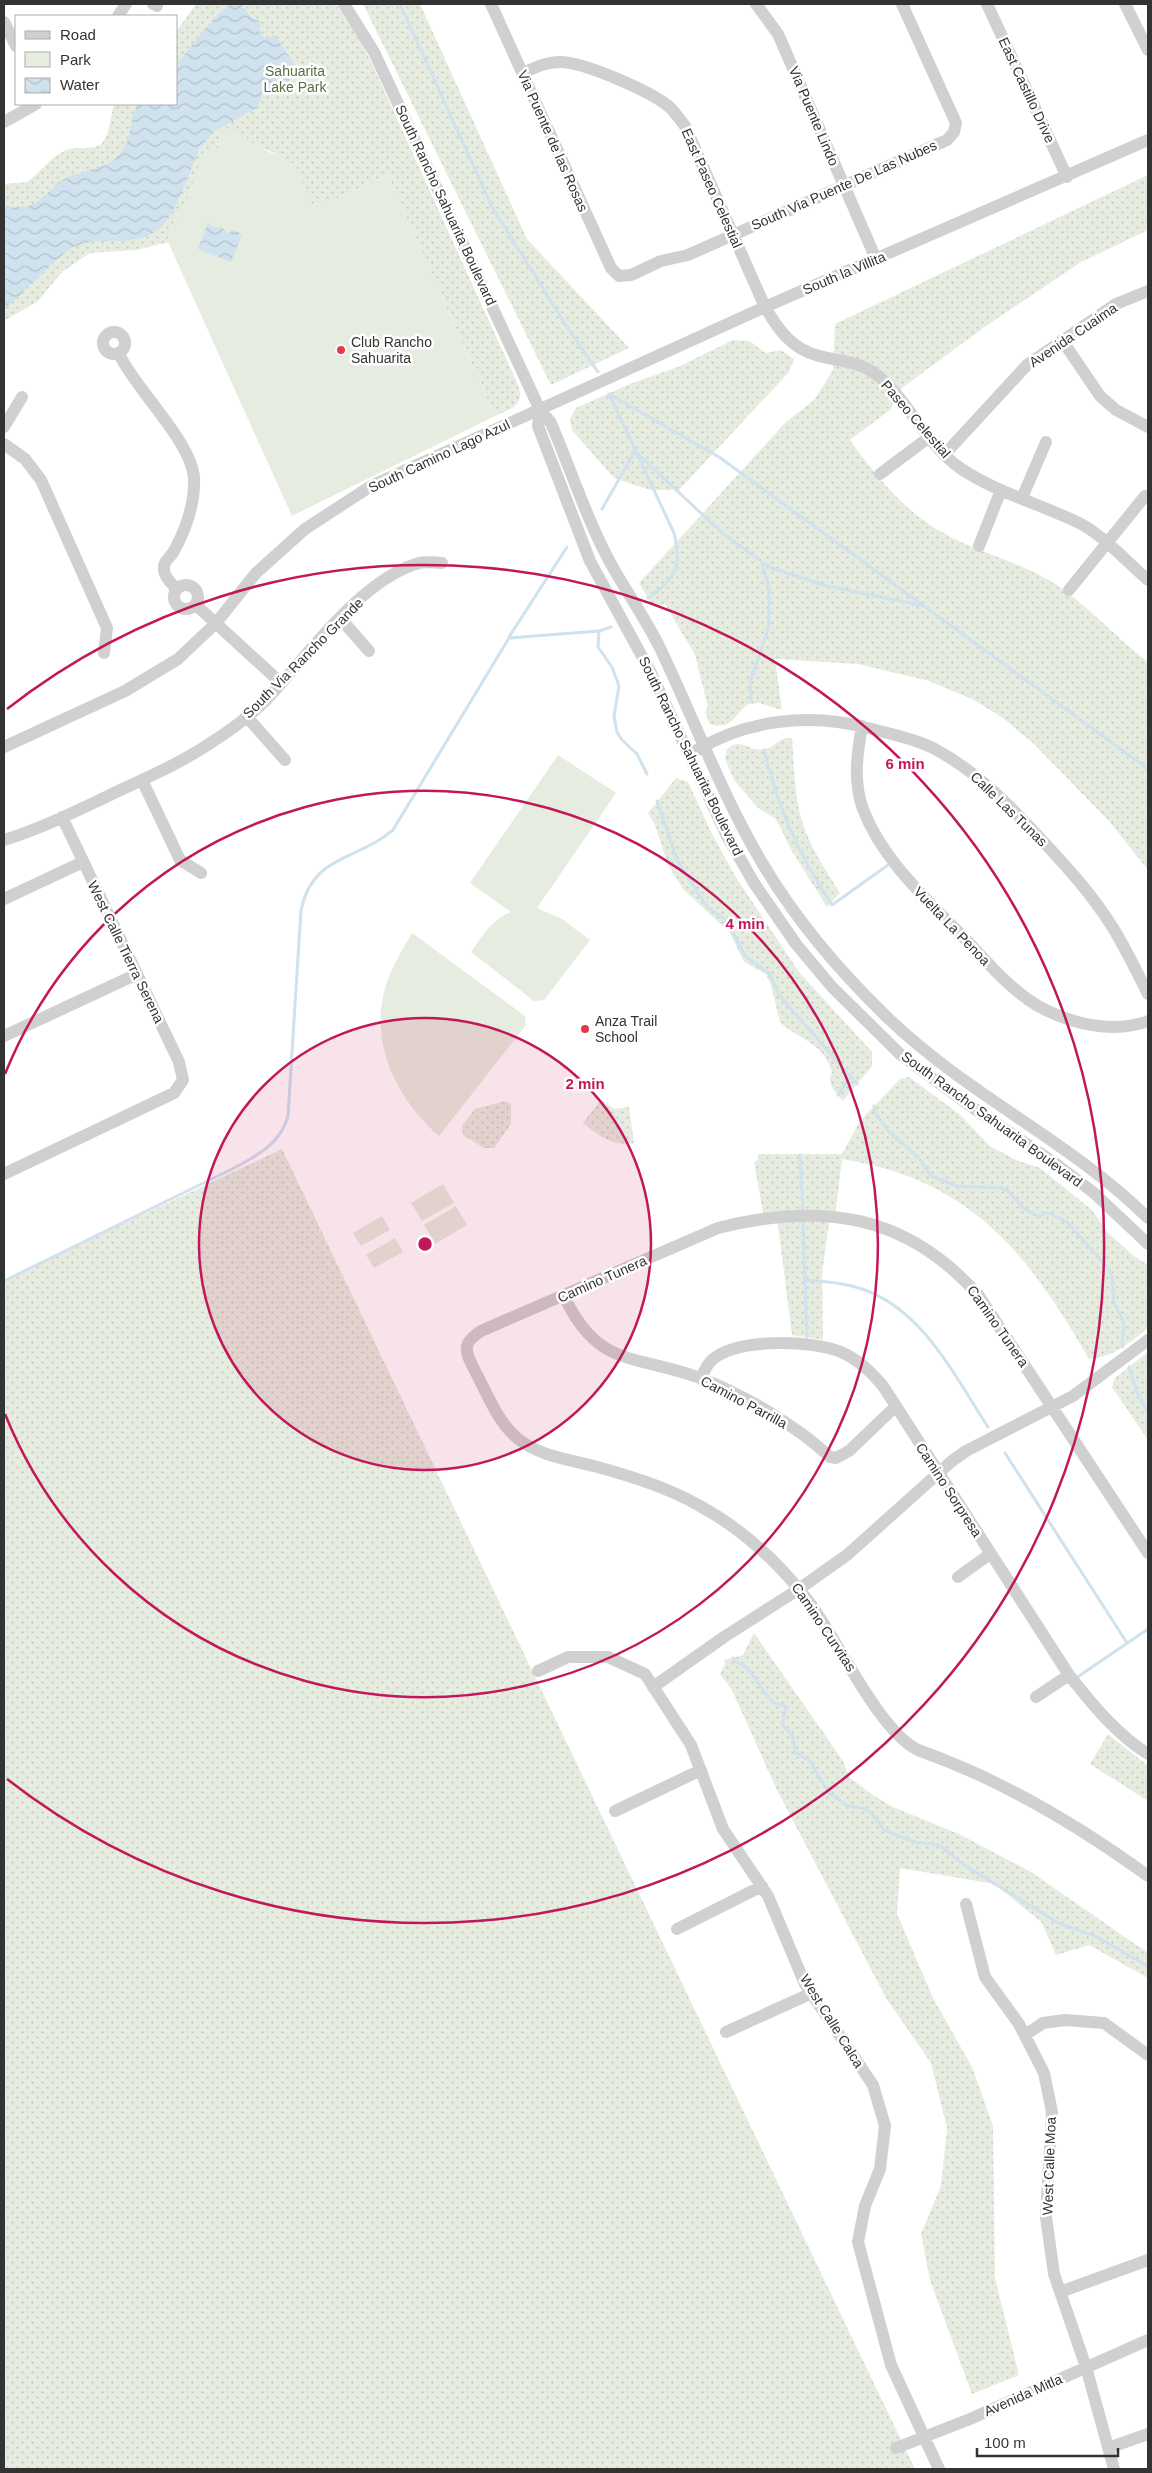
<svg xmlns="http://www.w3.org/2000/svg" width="1152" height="2473" font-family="Arial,sans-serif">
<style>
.green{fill:url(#green-dots)}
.pitch{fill:#e6ecdf}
.water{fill:url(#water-waves)}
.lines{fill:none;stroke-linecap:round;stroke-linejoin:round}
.stream{stroke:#cfe2ee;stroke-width:3}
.minor{stroke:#d0d0d0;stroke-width:12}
.ring{fill:none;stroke:#c2185b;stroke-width:2.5}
.poi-dot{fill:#e63946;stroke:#fff;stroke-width:2}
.labels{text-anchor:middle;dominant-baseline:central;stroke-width:5;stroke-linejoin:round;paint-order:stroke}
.park-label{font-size:14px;fill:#56703f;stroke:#fff}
.street-label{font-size:14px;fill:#333;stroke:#fff}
.poi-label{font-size:14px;fill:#333;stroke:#fff;text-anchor:start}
.centre{fill:#c2185b;stroke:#fff;stroke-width:2.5}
.ring-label{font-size:15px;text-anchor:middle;font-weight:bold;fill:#c2185b;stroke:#fff;stroke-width:5;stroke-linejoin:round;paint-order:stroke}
</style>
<defs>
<pattern id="green-dots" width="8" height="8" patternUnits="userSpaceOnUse" patternTransform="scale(1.25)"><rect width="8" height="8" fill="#e6ecdf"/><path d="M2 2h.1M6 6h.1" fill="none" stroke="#c6cbc0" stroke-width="1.8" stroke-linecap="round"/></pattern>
<pattern id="water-waves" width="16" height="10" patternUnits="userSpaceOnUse" patternTransform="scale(1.25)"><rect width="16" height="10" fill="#cfe2ee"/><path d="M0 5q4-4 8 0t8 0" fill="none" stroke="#b2c2cd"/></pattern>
</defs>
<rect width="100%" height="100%" fill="#fff"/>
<path class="green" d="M 196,4 L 336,4 L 360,39 L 374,68 L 519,387 C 524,406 510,409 495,416 L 388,175 L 332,201 L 312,204 L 275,153 L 251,144 L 240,135 L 218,133 L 221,142 C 219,150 212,153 204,152 L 186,203 L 168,231 L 168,242 L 137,250 L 90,253 L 62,272 L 38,301 L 4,321 L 4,184 L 27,182 C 41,172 50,157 66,150 C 78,145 95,152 103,142 C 110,133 111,114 114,104 L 176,104 L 176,32 Z
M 363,4 L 420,4 L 527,239 L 629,348 L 551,385 Z
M 1148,175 L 1148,230 L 1081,262 L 986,326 L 902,388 L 890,410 L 850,440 C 876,476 906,514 947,535 C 979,552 1014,561 1045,578 C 1083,599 1113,636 1148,662 L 1148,870 L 1108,820 L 1033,743 L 1000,716 L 972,699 L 929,681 L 858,664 L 775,659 L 782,710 L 759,703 L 749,704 C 734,713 734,731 710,724 L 705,712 L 708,707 L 695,655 L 665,604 L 653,607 L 639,583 L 785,423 L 815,399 L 833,370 L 835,324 Z
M 733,340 L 749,341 L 766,353 L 781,350 L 794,359 L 789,372 L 679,490 L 650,490 L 614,478 L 572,430 L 570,419 L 576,408 L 630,384 L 678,367 Z
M 786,738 L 792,738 C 794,764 794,792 801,818 C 809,846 825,869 840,893 L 827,907 L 793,853 L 776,819 L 758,808 L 734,780 L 725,759 L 727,749 C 742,736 749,753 765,749 C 773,748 778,740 786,738 Z
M 676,778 L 688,782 L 711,832 L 735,876 L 799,972 L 872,1052 L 872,1066 L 843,1101 C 835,1092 826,1083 832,1072 C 824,1042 798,1040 780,1022 L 771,985 L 766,974 L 744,962 L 730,933 L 683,889 L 668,865 L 655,825 L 648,813 Z
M 909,1077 L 959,1114 L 990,1146 L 1016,1160 L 1040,1168 L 1092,1210 L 1107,1232 L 1134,1256 L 1148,1265 L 1148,1328 C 1129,1343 1114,1357 1089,1359 C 1027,1252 971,1180 842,1159 L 835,1217 L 830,1217 L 822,1273 L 823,1340 L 792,1335 L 777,1217 L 764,1218 L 754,1162 L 758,1160 L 758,1154 L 842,1154 L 860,1121 L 900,1079 Z
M 601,1100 L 614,1109 L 629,1107 L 634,1143 C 613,1147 599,1136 583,1123 Z
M 506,1101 L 511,1104 L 511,1124 L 494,1148 L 484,1148 L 463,1135 L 462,1126 L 475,1109 Z
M 282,1149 L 915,2469 L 4,2469 L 4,1280 Z
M 1148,1352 L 1148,1440 L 1112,1387 L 1115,1378 Z
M 754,1633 L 843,1761 L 850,1778 L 873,1795 L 893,1807 L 961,1835 L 1031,1872 L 1148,1953 L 1148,1978 L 1089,1945 L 1056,1955 L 1042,1923 L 995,1884 L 900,1868 L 897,1914 L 933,1998 L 972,2067 L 993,2126 L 995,2278 L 1019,2375 L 972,2394 L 930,2280 L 921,2234 L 941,2186 L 947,2128 L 931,2063 L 886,1998 L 777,1790 L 732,1690 L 720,1674 L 725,1664 L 724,1660 L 743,1655 Z
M 1108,1734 L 1148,1766 L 1148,1801 L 1090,1764 Z"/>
<path class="pitch" d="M 233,125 C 248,146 272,152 295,164 L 312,204 L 332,201 L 388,175 L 495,416 L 292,516 L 168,242 L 168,231 L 186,203 L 201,157 L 204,152 C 212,153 219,149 221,142 L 218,133 Z
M 558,755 L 616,793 L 537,908 L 562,919 L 590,940 L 544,1000 L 534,1001 L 471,952 C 483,935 491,920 511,912 L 470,883 Z
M 412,933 L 525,1016 L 526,1025 L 439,1136 C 398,1101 369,1044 385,989 C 390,969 402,951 412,933 Z
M 443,1184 L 454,1203 L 422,1221 L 411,1203 Z
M 456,1206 L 467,1225 L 435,1244 L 424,1225 Z
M 382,1216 L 390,1230 L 361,1246 L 353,1233 Z
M 395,1238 L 403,1252 L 374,1268 L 366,1255 Z"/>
<path class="water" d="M 231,4 L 241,4 L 252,18 L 261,22 L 259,31 L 265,38 L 269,38 L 275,35 L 295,65 L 292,76 L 282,91 L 271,89 L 263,93 L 257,108 L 214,131 L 197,151 L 199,152 C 182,182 177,232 137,239 C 117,243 96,238 76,246 C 55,256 25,293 4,309 L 4,208 C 12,207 23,208 31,205 C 44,200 52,185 64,179 C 84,169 110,170 122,151 C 132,137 129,119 138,104 L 176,104 L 176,64 C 197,43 207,20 231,4 Z
M 208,223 L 215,228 L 221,227 L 228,233 L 234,230 L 242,234 L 231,262 L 198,249 Z"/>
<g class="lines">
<path class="stream" d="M 400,4 L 492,207 L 567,327 L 598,372
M 609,394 L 719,457 L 1148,769
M 609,394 L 674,533 C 682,566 676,579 648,598
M 602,509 L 635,451 L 722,533 L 771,568 L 827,586 L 924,606
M 599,631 L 598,647 L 612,667 L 619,686 L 614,716 L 617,732 L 622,740 L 637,754 L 647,774
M 509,637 L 567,547
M 751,699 L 750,683 L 769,626 L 769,587 L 762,564
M 764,750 C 779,810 798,853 832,905 L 888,865
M 657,801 L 678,862 L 701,898 L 708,907 L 728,922 L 745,956 L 769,973 L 780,996 L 857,1084
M 838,1095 L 850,1077
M 874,1106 L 875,1112 L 888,1131 L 919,1158 L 931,1176 L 957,1186 L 1001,1188 L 1008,1191 L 1023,1208 L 1039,1217 L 1046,1212 L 1067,1222 L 1110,1270 C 1114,1281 1112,1291 1114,1302 C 1116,1310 1122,1316 1124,1324 C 1125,1332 1121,1336 1123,1347
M 800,1155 L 803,1213
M 803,1219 L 807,1340
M 806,1280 C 824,1281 842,1283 859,1288 C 922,1307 955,1377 988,1427
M 4,1281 L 234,1168 C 257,1156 281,1143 288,1116 L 301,910 C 313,854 357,861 393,830 L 509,638 L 599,631 L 611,627
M 1129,1367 L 1137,1392 L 1148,1413
M 1005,1453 L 1127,1643
M 733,1658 L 736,1662 C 750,1664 761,1691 771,1700 C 774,1704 781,1704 786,1707 L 782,1724 L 793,1737 L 795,1752 L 810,1761 L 828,1792 L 846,1805 L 865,1809 L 871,1813 L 884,1830 L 914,1842 L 939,1845 L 964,1865 L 1060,1924 L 1093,1935 L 1148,1966
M 1076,1678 L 1148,1629"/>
<path class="minor" d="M 153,4 L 157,6
M 344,4 L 374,52 L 540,410 L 551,423 C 571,470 587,520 611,564 C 627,593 646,619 660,648 C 694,719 721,793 761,861 C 795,919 840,972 889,1019 C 968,1095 1070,1141 1148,1218
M 491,4 L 611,268 L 619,276 L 631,275 L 661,261 L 688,255 L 947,140 L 954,132 L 956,123 L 902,4
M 756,4 L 778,34 L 876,259
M 987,4 L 1067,177
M 1125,4 L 1148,50
M 118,16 L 126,4
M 4,22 L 16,46
M 523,73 C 534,68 546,62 560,62 C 584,62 647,90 667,105 C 674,110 679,119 685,126 L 765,307 C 778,329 791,348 816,355 C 838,362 858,360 877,375 C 909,400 924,443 960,468 C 997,493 1041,504 1081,524 C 1104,536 1128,563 1148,580
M 4,122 L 36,104
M103 343a11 11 0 1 1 22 0a11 11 0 1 1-22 0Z
M 1062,340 L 1100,396 L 1116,410 L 1148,427
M 119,354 C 136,390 192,442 194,478 C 195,503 186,529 174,551 C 171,557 164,560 164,567 C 163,576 171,583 177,589
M 540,410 L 538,426 L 590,561 L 650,671 L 727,836 L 754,883 L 796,944 L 832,987 L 901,1055 L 969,1105 L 1056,1164 L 1094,1193 L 1148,1244
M 4,427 L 22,397
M 4,444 L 25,459 L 41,480 L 107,628 L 104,653
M 944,455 L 1027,365 L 1116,304 L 1148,291
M 880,474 L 928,438
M 1022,498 L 1046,442
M 979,546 L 1001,490
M174 597a12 12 0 1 1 24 0a12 12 0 1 1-24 0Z
M 1069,590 L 1145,496
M 196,605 L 281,683
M 340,618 L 369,651
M 247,717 L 285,760
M 862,726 C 857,754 853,782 863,809 C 883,862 930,902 968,942 C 990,965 1011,990 1038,1006 C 1071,1024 1113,1034 1148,1021
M 4,747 L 125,691 L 178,659 L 216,623 L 256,573 L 305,529 L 371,486 L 765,307 L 1148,140
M 697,750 C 748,719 811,713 868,728 C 890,734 913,738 933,748 C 975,770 1007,803 1039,837 C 1066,866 1092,894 1113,928 C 1126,949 1137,972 1148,994
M 142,780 L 180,860 L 201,873
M 4,840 C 40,829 74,812 108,796 C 143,779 180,764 212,742 C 231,730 250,716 266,700 C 306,658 361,579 419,563 C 426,561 435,563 442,563
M 4,899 L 83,862
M 4,1036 L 137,974
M 4,1174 L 174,1093 L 183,1080 L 179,1062 L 62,817
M 564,1296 C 598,1369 636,1354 700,1378 C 743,1394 797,1426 830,1457 L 836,1458 L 849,1451 L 896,1406
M 701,1378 C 704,1371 707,1364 713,1359 C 739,1338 812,1340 841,1352 C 859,1360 871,1372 883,1386 L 1069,1675 C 1092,1704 1116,1734 1148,1754
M 1148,1553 L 979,1296 C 906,1213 821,1202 718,1228 L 481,1331 C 461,1344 465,1351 475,1371 C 487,1393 497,1421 517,1438 C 539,1456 567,1459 594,1466 C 630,1476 667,1487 700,1506 C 742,1529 780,1564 809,1602 C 838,1640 878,1730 918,1750 C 1000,1779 1078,1825 1148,1876
M 958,1577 L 990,1554
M 538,1671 L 568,1657 L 608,1657 L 645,1674 L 691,1745 L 723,1829 L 768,1896 L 805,1984 L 873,2085 L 885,2126 L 880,2169 L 865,2206 L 858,2242 L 891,2365 L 939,2469
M 653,1687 L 724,1637 L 799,1589 L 847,1555 L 952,1461 L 966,1451 L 1073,1396 L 1148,1340
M 1036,1697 L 1069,1675
M 615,1811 L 701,1770
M 966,1904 L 985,1977 L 1019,2024 L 1044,2073 L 1052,2112 L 1046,2217 L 1054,2274 L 1086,2367 L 1114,2469
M 677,1929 L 762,1886
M 726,2032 L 812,1993
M 1025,2035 L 1043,2023 L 1065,2020 L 1104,2023 L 1148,2055
M 1060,2292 L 1148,2260
M 896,2448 L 970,2419 L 1148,2340
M 1108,2448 L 1148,2434"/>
</g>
<circle cx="425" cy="1244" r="226" fill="#c2185b" fill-opacity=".12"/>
<g class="ring">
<circle cx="425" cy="1244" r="226"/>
<path d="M5 1074A453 453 0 1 1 5 1414"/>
<path d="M7 709A679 679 0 1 1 7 1779"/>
</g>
<g class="poi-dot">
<circle cx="341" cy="350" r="5"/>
<circle cx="585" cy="1029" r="5"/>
</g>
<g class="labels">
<g class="park-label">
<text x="295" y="71">Sahuarita<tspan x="295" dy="16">Lake Park</tspan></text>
</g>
<g class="street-label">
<text transform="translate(1027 90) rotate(65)">East Castillo Drive</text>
<text transform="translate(814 116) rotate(67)">Via Puente Lindo</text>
<text transform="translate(553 141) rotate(66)">Via Puente de las Rosas</text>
<text transform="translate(844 185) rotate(-24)">South Via Puente De Las Nubes</text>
<text transform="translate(712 188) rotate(66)">East Paseo Celestial</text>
<text transform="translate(446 205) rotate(65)">South Rancho Sahuarita Boulevard</text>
<text transform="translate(844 273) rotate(-23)">South la Villita</text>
<text transform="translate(1073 335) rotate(-34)">Avenida Cuaima</text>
<text transform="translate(916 419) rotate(49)">Paseo Celestial</text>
<text transform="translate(439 456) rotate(-25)">South Camino Lago Azul</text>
<text transform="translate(303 658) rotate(-45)">South Via Rancho Grande</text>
<text transform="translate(691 756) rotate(64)">South Rancho Sahuarita Boulevard</text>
<text transform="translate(1009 809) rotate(44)">Calle Las Tunas</text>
<text transform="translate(952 926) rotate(46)">Vuelta La Penoa</text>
<text transform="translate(126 952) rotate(64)">West Calle Tierra Serena</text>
<text transform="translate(992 1119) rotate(36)">South Rancho Sahuarita Boulevard</text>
<text transform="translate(602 1279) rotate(-24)">Camino Tunera</text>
<text transform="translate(998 1326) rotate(55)">Camino Tunera</text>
<text transform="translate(744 1402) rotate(28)">Camino Parrilla</text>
<text transform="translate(949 1490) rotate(57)">Camino Sorpresa</text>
<text transform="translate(824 1627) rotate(56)">Camino Curvitas</text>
<text transform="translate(832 2021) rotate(58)">West Calle Calca</text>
<text transform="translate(1049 2166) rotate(-88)">West Calle Moa</text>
<text transform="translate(1023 2395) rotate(-24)">Avenida Mitla</text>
</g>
<g class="poi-label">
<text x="351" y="342">Club Rancho<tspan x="351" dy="16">Sahuarita</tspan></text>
<text x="595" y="1021">Anza Trail<tspan x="595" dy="16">School</tspan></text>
</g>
</g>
<circle cx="425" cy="1244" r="8" class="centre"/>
<g class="ring-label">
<text x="905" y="769">6 min</text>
<text x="745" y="929">4 min</text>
<text x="585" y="1089">2 min</text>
</g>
<rect width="1152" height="2473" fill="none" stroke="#333333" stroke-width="10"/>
<rect x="15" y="15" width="162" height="90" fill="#ffffff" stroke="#adadad"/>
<rect x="25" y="31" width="25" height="8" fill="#d0d0d0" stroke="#adadad"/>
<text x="60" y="40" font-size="15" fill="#333333">Road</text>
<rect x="25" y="52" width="25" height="15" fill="#e6ecdf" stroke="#adadad"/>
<text x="60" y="65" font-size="15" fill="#333333">Park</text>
<rect x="25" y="78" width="25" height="15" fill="url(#water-waves)" stroke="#adadad"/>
<text x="60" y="90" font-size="15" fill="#333333">Water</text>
<path d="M977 2448v8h141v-8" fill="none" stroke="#333333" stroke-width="2.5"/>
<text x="984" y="2448" font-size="15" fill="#333333" stroke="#ffffff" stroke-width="4" paint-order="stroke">100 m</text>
</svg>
